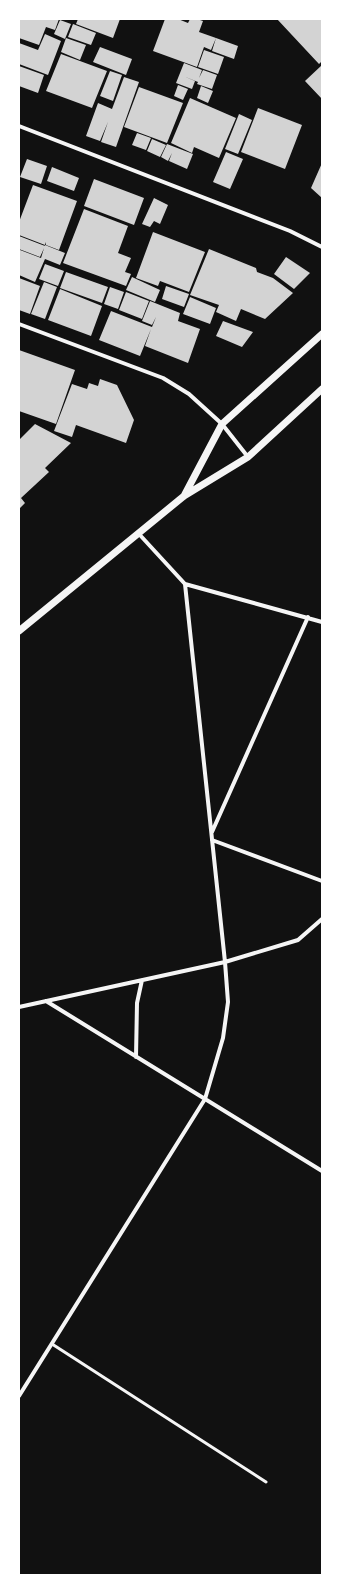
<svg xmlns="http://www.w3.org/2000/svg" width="341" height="1594" font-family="'Golos Text',sans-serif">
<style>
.building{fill:#d3d3d3}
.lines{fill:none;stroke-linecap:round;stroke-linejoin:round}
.service{stroke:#f5f5f5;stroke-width:3}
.minor{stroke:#f5f5f5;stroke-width:4}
.tertiary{stroke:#f5f5f5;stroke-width:7}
</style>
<rect width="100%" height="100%" fill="#111"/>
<path class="building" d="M 20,19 L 59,19 L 55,30 L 46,27 L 39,45 L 19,38 Z
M 78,19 L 120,19 L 113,38 L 76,24 Z
M 165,19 L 178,19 L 188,23 L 190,19 L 197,19 L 203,21 L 199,32 L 216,38 L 211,50 L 204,47 L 197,67 L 153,51 Z
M 277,19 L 322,19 L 322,61 L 319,64 Z
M 60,20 L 71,24 L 65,39 L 54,34 Z
M 73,24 L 96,33 L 91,45 L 68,37 Z
M 45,34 L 61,41 L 48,75 L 19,64 L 19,43 L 38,50 Z
M 66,38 L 86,45 L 80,60 L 61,52 Z
M 216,38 L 238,46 L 234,59 L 212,51 Z
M 100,47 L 132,59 L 126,75 L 93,62 Z
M 204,50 L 224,57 L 218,74 L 198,67 Z
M 61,54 L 107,71 L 92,108 L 46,91 Z
M 184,63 L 202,70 L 199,78 L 203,70 L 217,75 L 212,89 L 197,84 L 198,82 L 183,76 L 195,81 L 192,89 L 176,83 Z
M 322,65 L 322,99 L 305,81 Z
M 19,66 L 44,75 L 38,93 L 19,86 Z
M 110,71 L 122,75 L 113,101 L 100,96 Z
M 124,77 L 139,82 L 116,147 L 101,142 L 108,122 L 100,141 L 86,136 L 98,103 L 112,109 Z
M 178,85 L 188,89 L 183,100 L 174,96 Z
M 201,86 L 213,91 L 208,103 L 197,98 Z
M 139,87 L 183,103 L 167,143 L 124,127 Z
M 190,98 L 236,118 L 219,158 L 194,147 L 192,153 L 171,143 Z
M 258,108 L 302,125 L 285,169 L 241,152 Z
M 239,114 L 252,120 L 238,154 L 225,149 Z
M 137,133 L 151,138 L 146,150 L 132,145 Z
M 152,139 L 166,145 L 160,157 L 147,151 Z
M 167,144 L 193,154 L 187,169 L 169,161 L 172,153 L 168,161 L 161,157 Z
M 226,152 L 243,159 L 230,189 L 213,182 Z
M 27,159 L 47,166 L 41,184 L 20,177 Z
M 322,163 L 322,198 L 311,188 Z
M 52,167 L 79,178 L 74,191 L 47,181 Z
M 94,179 L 144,198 L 134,225 L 84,206 Z
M 33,185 L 77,201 L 59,250 L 46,245 L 46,242 L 45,245 L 19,235 L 19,222 Z
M 154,198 L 168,205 L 160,224 L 154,221 L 150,227 L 142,224 Z
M 84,209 L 128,226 L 118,253 L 131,258 L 125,272 L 131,274 L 126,286 L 63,263 Z
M 153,232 L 205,252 L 189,292 L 160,281 L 158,286 L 136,278 Z
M 19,236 L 45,246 L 40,257 L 19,249 Z
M 45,245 L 65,253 L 60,265 L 45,259 L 35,282 L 19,275 L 20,250 L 41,258 Z
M 209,249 L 256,268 L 257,272 L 273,278 L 293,293 L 265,319 L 241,309 L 236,321 L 216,312 L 219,305 L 190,295 Z
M 286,257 L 310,273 L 294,289 L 274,274 Z
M 45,264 L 64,271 L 58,286 L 39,279 Z
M 66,272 L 108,287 L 102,303 L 60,288 Z
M 132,277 L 160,290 L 155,302 L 126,290 Z
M 19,278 L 40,286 L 30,314 L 19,310 Z
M 44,282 L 57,287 L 45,319 L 31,314 Z
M 166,286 L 189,294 L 184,307 L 162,299 Z
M 110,287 L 124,292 L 118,309 L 104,304 Z
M 60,289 L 102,306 L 91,336 L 48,320 Z
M 126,292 L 149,301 L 142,319 L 119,310 Z
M 190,297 L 216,308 L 210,324 L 183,314 Z
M 150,301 L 180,313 L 178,321 L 200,329 L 188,363 L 145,346 L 151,329 L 140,356 L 99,340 L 111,311 L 152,327 L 156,317 L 152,325 L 142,321 Z
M 223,321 L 253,332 L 242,347 L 216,336 Z
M 19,350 L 75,370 L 56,424 L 19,411 Z
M 100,379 L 117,385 L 134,420 L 126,443 L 76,425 L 72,437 L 54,431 L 72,384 L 87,389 L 89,383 L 98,386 Z
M 35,424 L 71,443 L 45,468 L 49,472 L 21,498 L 25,503 L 19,509 L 19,440 Z"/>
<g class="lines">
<path class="service" d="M 52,1344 L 266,1482"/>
<path class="minor" d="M 19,126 L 290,231 L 322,247
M 19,324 L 163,378 L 189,394 L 222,424 L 248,457
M 185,584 L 322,622
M 212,832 L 308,617
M 212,840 L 322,881
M 46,1001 L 322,1171
M 19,1007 L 225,962 L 298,940 L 322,919
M 136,1057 L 137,1003 L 142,980
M 19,1396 L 205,1099 L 223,1038 L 228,1002 L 225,962 L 185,584 L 139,534"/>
<path class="tertiary" d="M 184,496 L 222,424 L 322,334
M 19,631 L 184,496 L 248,457 L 322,389"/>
</g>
<rect width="341" height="1594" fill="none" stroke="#ffffff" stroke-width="40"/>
</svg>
